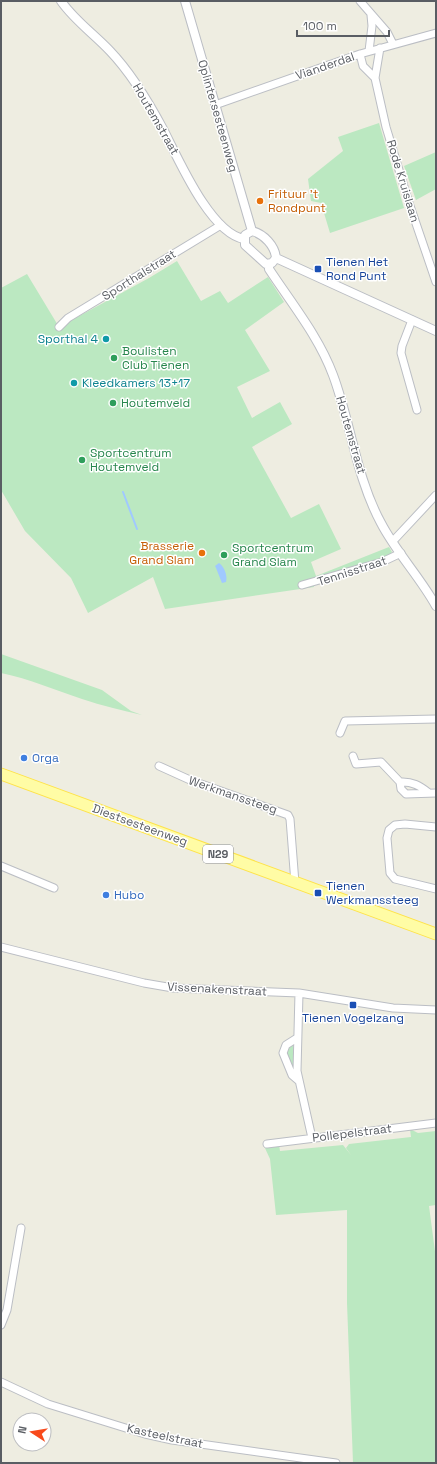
<svg xmlns="http://www.w3.org/2000/svg" width="437" height="1464" font-family="'Space Grotesk',sans-serif">
<style>
.green{fill:#bbe8c1}
.water{fill:#a0c9ff}
.lines{fill:none;stroke-linecap:round;stroke-linejoin:round}
.stream{stroke:#a0c9ff;stroke-width:2}
.minor-casing{stroke:#bbbec4;stroke-width:9}
.tertiary-casing{stroke:#bbbec4;stroke-width:10}
.primary-casing{stroke:#fee34a;stroke-width:13}
.minor{stroke:#fff;stroke-width:7}
.tertiary{stroke:#fff;stroke-width:8}
.primary{stroke:#fffca5;stroke-width:11}
.food-dot{fill:#e8710a;stroke:#fff;stroke-width:1.5}
.transit-dot{fill:#1a4fb4;stroke:#fff;stroke-width:1.5}
.culture-dot{fill:#0f9aa8;stroke:#fff;stroke-width:1.5}
.leisure-dot{fill:#2e9e5b;stroke:#fff;stroke-width:1.5}
.shop-dot{fill:#3f7fe0;stroke:#fff;stroke-width:1.5}
.labels{text-anchor:middle;dominant-baseline:central;stroke-width:3;stroke-linejoin:round;paint-order:stroke}
.shield{fill:#fff;stroke:#8b8e92;stroke-width:1}
.shield-label{font-size:11px;font-weight:bold;fill:#595d63}
.street-label{font-size:12px;fill:#595d63;stroke:#fff}
.food-label{font-size:12px;fill:#c56008;stroke:#fff;text-anchor:start}
.transit-label{font-size:12px;fill:#164399;stroke:#fff;text-anchor:start}
.culture-label{font-size:12px;fill:#0d838f;stroke:#fff;text-anchor:end}
.leisure-label{font-size:12px;fill:#27864d;stroke:#fff;text-anchor:start}
.shop-label{font-size:12px;fill:#366cbe;stroke:#fff;text-anchor:start}
</style>
<rect width="100%" height="100%" fill="#eeede1"/>
<path class="green" d="M 379,123 L 404,208 L 330,233 L 321,203 L 311,201 L 308,179 L 343,151 L 338,137 Z
M 436,152 L 436,189 L 416,200 L 404,166 Z
M 177,261 L 201,301 L 220,291 L 228,303 L 268,277 L 284,302 L 245,330 L 270,371 L 237,387 L 252,418 L 280,402 L 292,424 L 252,447 L 291,518 L 319,504 L 341,549 L 311,562 L 316,576 L 389,547 L 392,552 L 390,555 L 313,580 L 314,587 L 165,609 L 153,577 L 88,613 L 71,578 L 25,531 L 1,490 L 1,288 L 27,274 L 59,327 L 149,278 Z
M 1,654 L 102,690 L 131,711 L 142,715 C 122,710 102,706 82,699 C 55,690 30,679 1,673 Z
M 293,1044 L 295,1069 L 293,1070 L 285,1050 Z
M 410,1129 L 418,1133 L 436,1131 L 436,1205 L 429,1206 L 436,1259 L 436,1463 L 353,1463 L 347,1303 L 347,1210 L 276,1215 L 270,1159 L 264,1146 L 279,1144 L 280,1151 L 343,1145 L 351,1155 L 346,1148 L 349,1144 L 411,1137 Z"/>
<path class="water" d="M 219,563 C 224,566 228,576 226,582 L 222,583 L 216,568 L 215,566 Z"/>
<g class="lines">
<path class="stream" d="M 123,492 L 137,529"/>
<defs>
<path id="minor" d="M 360,1 L 387,32 L 393,44
M 380,48 L 375,78 L 386,127 L 409,203 L 436,282
M 369,51 L 372,26 L 371,15
M 360,54 L 363,66 L 375,78
M 215,105 L 360,54 L 436,33
M 412,320 L 402,346 L 401,353 L 417,410
M 59,327 L 68,318 L 221,225
M 393,541 L 436,495
M 302,585 L 382,562 L 401,553
M 340,733 L 345,721 L 436,719
M 353,756 L 356,764 L 381,762 L 400,782 L 401,789 L 406,794 L 436,793
M 159,766 L 190,780 L 288,815 L 290,819 L 295,883
M 400,782 C 412,781 420,786 429,793
M 436,827 L 405,824 L 395,825 L 389,830 L 387,838 L 390,873 L 395,879 L 436,889
M 1,866 L 54,888
M 1,947 L 144,983 L 173,988 L 299,993 L 393,1008 L 436,1010
M 299,993 L 297,1071 L 312,1138
M 297,1038 L 286,1045 L 283,1053 L 292,1075 L 299,1081
M 267,1144 L 436,1123
M 1,1325 L 7,1310 L 21,1228
M 1,1382 L 48,1404 L 145,1434 L 172,1440 L 336,1463"/>
<path id="tertiary" d="M 61,1 C 74,20 94,34 110,51 C 132,74 148,101 163,129 C 178,158 210,233 244,239
M 185,1 L 252,231
M 252,231 C 264,234 275,246 276,258 L 272,263 L 266,264 L 245,245 L 245,235 Z
M 276,258 L 436,331
M 269,264 L 269,269 C 292,304 319,337 333,375 C 351,423 356,477 381,523 C 396,552 420,577 436,606"/>
<path id="primary" d="M 1,774 L 436,934"/>
</defs>
<use href="#minor" class="minor-casing"/>
<use href="#tertiary" class="tertiary-casing"/>
<use href="#primary" class="primary-casing"/>
<use href="#minor" class="minor"/>
<use href="#tertiary" class="tertiary"/>
<use href="#primary" class="primary"/>
</g>
<g class="food-dot">
<circle cx="260" cy="201" r="4"/>
<circle cx="202" cy="553" r="4"/>
</g>
<g class="transit-dot">
<rect x="314" y="265" width="8" height="8" rx="2"/>
<rect x="314" y="889" width="8" height="8" rx="2"/>
<rect x="349" y="1001" width="8" height="8" rx="2"/>
</g>
<g class="culture-dot">
<circle cx="106" cy="339" r="4"/>
<circle cx="74" cy="383" r="4"/>
</g>
<g class="leisure-dot">
<circle cx="114" cy="358" r="4"/>
<circle cx="113" cy="403" r="4"/>
<circle cx="82" cy="460" r="4"/>
<circle cx="224" cy="555" r="4"/>
</g>
<g class="shop-dot">
<circle cx="24" cy="758" r="4"/>
<circle cx="106" cy="895" r="4"/>
</g>
<g class="labels">
<rect class="shield" x="203" y="845" width="30" height="18" rx="3"/>
<g class="shield-label">
<text x="218" y="854">N29</text>
</g>
<g class="street-label">
<text transform="translate(325 66) rotate(-19)">Vianderdal</text>
<text transform="translate(218 116) rotate(74)">Oplintersesteenweg</text>
<text transform="translate(156 119) rotate(60)">Houtemstraat</text>
<text transform="translate(403 181) rotate(73)">Rode Kruislaan</text>
<text transform="translate(139 275) rotate(-32)">Sporthalstraat</text>
<text transform="translate(351 435) rotate(74)">Houtemstraat</text>
<text transform="translate(352 571) rotate(-18)">Tennisstraat</text>
<text transform="translate(233 795) rotate(19)">Werkmanssteeg</text>
<text transform="translate(140 825) rotate(20)">Diestsesteenweg</text>
<text transform="translate(217 989) rotate(3)">Vissenakenstraat</text>
<text transform="translate(352 1133) rotate(-7)">Pollepelstraat</text>
<text transform="translate(165 1436) rotate(12)">Kasteelstraat</text>
</g>
<g class="food-label">
<text x="268" y="194">Frituur 't<tspan x="268" dy="14">Rondpunt</tspan></text>
<text x="194" y="546" text-anchor="end">Brasserie<tspan x="194" dy="14">Grand Slam</tspan></text>
</g>
<g class="transit-label">
<text x="326" y="262">Tienen Het<tspan x="326" dy="14">Rond Punt</tspan></text>
<text x="326" y="886">Tienen<tspan x="326" dy="14">Werkmanssteeg</tspan></text>
<text x="353" y="1018" text-anchor="middle">Tienen Vogelzang</text>
</g>
<g class="culture-label">
<text x="98" y="339">Sporthal 4</text>
<text x="82" y="383" text-anchor="start">Kleedkamers 13+17</text>
</g>
<g class="leisure-label">
<text x="122" y="351">Boulisten<tspan x="122" dy="14">Club Tienen</tspan></text>
<text x="121" y="403">Houtemveld</text>
<text x="90" y="453">Sportcentrum<tspan x="90" dy="14">Houtemveld</tspan></text>
<text x="232" y="548">Sportcentrum<tspan x="232" dy="14">Grand Slam</tspan></text>
</g>
<g class="shop-label">
<text x="32" y="758">Orga</text>
<text x="114" y="895">Hubo</text>
</g>
</g>
<rect width="437" height="1464" fill="none" stroke="#595d63" stroke-width="4"/>
<g transform="translate(32 1432) rotate(282)"><circle r="19" fill="#ffffff" stroke="#bdbec1"/>
<path d="M0-3L7 15L0 10L-7 15Z" fill="#f84a1c"/>
<text y="-6" font-size="11" font-weight="bold" text-anchor="middle" fill="#595d63">N</text>
</g>
<path d="M297 30v6h92v-6" fill="none" stroke="#595d63" stroke-width="2"/>
<text x="303" y="30" font-size="12" fill="#595d63" stroke="#ffffff" stroke-width="3" paint-order="stroke">100 m</text>
</svg>
